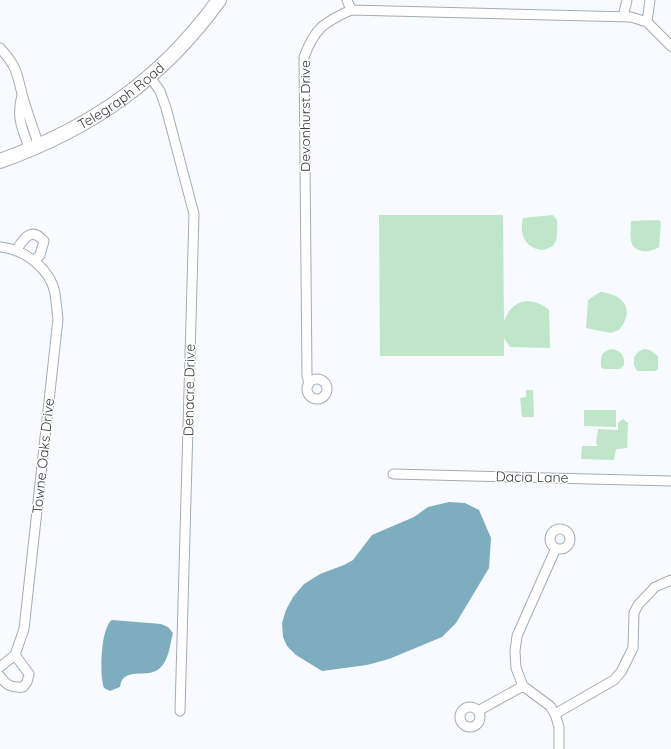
<svg xmlns="http://www.w3.org/2000/svg" width="671" height="749" font-family="Quicksand,sans-serif">
<style>
.green{fill:#bfe6c9}
.water{fill:#7eadc0}
.lines{fill:none;stroke-linecap:round;stroke-linejoin:round}
.minor-casing{stroke:#a5acb5;stroke-width:11}
.primary-casing{stroke:#a5acb5;stroke-width:16}
.minor{stroke:#fff;stroke-width:9}
.primary{stroke:#fff;stroke-width:14}
.labels{text-anchor:middle;dominant-baseline:central;stroke-width:3;stroke-linejoin:round;paint-order:stroke}
.street-label{font-size:14px;fill:#383b3f;stroke:#fff}
</style>
<rect width="100%" height="100%" fill="#f7fafe"/>
<path class="green" d="M 379,215 L 503,215 L 504,321 C 506,317 508,311 512,308 C 523,297 539,301 549,310 L 550,348 L 510,347 L 504,338 L 504,356 L 380,356 Z
M 553,215 L 557,220 C 557,236 560,248 541,250 C 524,247 519,233 523,218 Z
M 658,220 L 661,222 L 659,247 C 650,253 633,254 631,240 C 630,234 631,227 631,221 Z
M 600,292 C 623,294 636,309 619,330 L 611,333 L 586,328 L 588,300 Z
M 612,349 C 621,351 625,356 624,365 L 620,369 L 604,369 L 601,367 C 601,358 600,351 612,349 Z
M 644,349 L 650,350 L 658,356 L 658,369 L 655,371 L 637,371 L 634,365 L 634,357 L 638,352 Z
M 526,390 L 533,390 L 534,417 L 522,417 L 520,398 L 526,397 Z
M 584,410 L 616,410 L 616,427 L 584,426 Z
M 623,419 L 628,423 L 627,448 L 616,449 L 614,460 L 581,459 L 582,446 L 598,446 L 596,443 L 598,429 L 618,430 L 618,423 Z"/>
<path class="water" d="M 449,502 L 465,503 L 479,510 L 491,538 L 489,568 L 456,623 L 442,637 L 389,659 L 367,665 L 322,671 L 296,655 L 287,646 L 283,637 L 282,623 L 286,610 L 293,597 L 304,584 L 320,574 L 344,565 L 353,560 L 372,535 L 414,517 L 428,507 Z
M 112,620 L 161,624 L 168,627 L 173,633 C 170,644 169,660 160,668 C 148,680 123,665 120,687 L 110,691 L 104,688 C 99,675 101,627 112,620 Z"/>
<g class="lines">
<defs>
<path id="minor" d="M 347,0 L 351,10
M 623,17 L 627,0
M 647,22 L 650,0
M 0,48 C 19,68 17,77 24,101 C 29,117 34,131 39,146
M 150,77 L 160,91 L 166,108 L 194,214 L 180,711
M 22,95 C 16,118 22,128 30,150
M 0,247 C 25,249 50,269 55,293 C 56,302 57,310 58,319 L 24,629 L 15,655 L 0,667
M 16,251 C 23,239 31,226 44,241 L 40,255 L 34,261
M307 389a10 10 0 1 1 20 0a10 10 0 1 1-20 0Z
M 309,384 L 307,376 L 304,57 C 315,28 323,23 351,10 L 631,17 L 647,22 L 671,46
M 393,474 L 671,481
M550 539a10 10 0 1 1 20 0a10 10 0 1 1-20 0Z
M 556,548 L 517,636 L 515,651 L 516,668 L 523,686 L 550,706 L 555,714 L 559,727 L 559,749
M 0,676 C 6,685 11,688 23,687 L 27,682 L 29,674 L 15,655
M460 717a10 10 0 1 1 20 0a10 10 0 1 1-20 0Z
M 478,711 L 523,686
M 555,714 L 614,680 L 621,672 L 633,648 L 634,613 L 638,605 L 655,587 L 671,580"/>
<g id="primary">
<path id="s1" d="M 0,161 C 92,128 162,79 219,0"/>
</g>
</defs>
<use href="#minor" class="minor-casing"/>
<use href="#primary" class="primary-casing"/>
<use href="#minor" class="minor"/>
<use href="#primary" class="primary"/>
</g>
<g class="labels">
<g class="street-label">
<text stroke="none"><textPath href="#s1" startOffset="138">Telegraph Road</textPath></text>
<text transform="translate(305 116) rotate(-90)">Devonhurst Drive</text>
<text transform="translate(189 390) rotate(-89)">Denacre Drive</text>
<text transform="translate(43 456) rotate(-84)">Towne Oaks Drive</text>
<text transform="translate(532 477) rotate(1)">Dacia Lane</text>
</g>
</g>
</svg>
